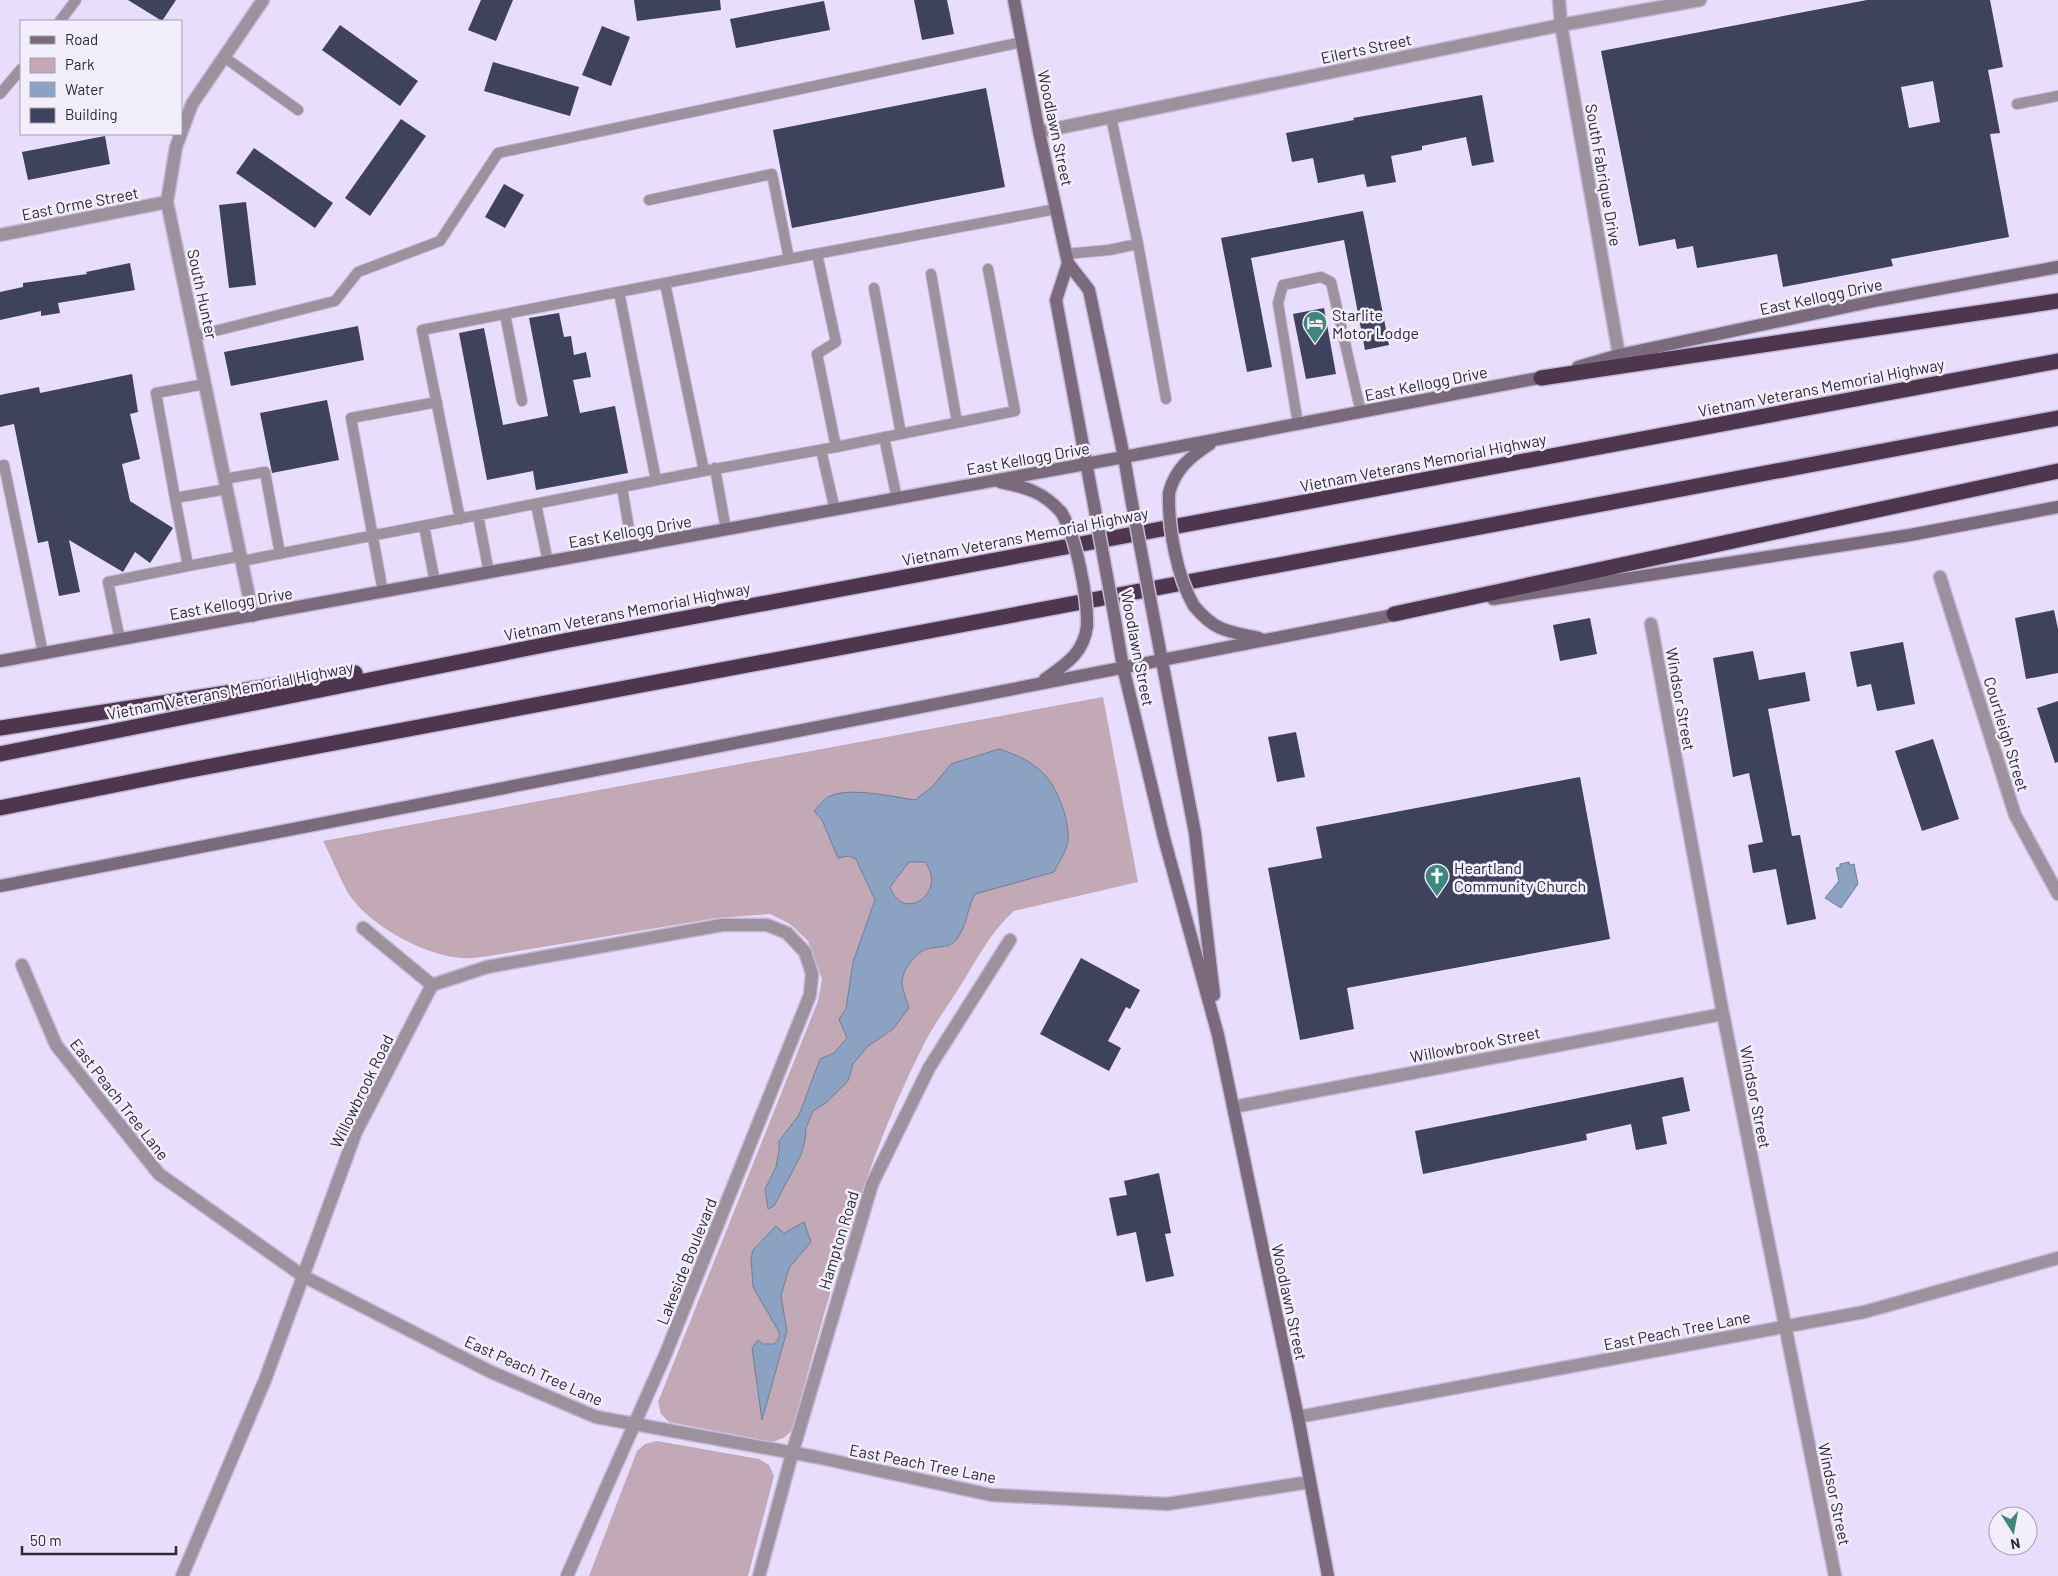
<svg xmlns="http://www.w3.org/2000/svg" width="2058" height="1576" font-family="Barlow,sans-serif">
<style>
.green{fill:#c2a9b5}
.water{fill:#8ba2c2;stroke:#6f7e98;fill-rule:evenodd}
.building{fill:#3e425c;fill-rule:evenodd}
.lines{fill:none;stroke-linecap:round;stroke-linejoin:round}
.lane-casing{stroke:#c3b9d6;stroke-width:12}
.street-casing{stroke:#c3b9d6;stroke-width:15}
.secondary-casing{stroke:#c3b9d6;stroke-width:15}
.highway-casing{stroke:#c3b9d6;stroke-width:18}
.lane{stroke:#9d919e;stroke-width:10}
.street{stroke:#9d919e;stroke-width:12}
.secondary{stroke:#7b697c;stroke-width:12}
.highway{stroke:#4e364f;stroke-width:15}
.secondary-bridge-casing{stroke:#c3b9d6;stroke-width:15;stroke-linecap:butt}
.secondary-bridge{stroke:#7b697c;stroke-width:12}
.labels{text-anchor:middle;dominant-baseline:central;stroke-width:5;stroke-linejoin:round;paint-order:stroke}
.street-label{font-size:16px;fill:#2d2935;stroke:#f3eefc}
.poi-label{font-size:16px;fill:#2d2935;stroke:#f3eefc;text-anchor:start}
</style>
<rect width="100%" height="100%" fill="#e9ddfe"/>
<path class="green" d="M 1103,697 L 1138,882 L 1014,911 C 991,931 975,963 959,988 C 947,1007 933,1026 923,1046 C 861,1168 828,1300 792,1430 L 785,1437 L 773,1442 L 669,1422 L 661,1414 L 658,1402 L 818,1001 L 822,979 L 808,941 L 790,924 L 770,914 L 717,918 L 489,956 C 480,957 471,959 462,958 C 425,956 368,925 348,893 C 339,877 332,858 323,841 Z
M 657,1441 L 759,1459 L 769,1465 L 774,1476 L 748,1576 L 589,1576 L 637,1451 L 645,1444 Z"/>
<path class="water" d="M 999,749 C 1015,754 1031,761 1043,773 C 1057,786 1070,821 1068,841 C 1067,851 1058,863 1054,872 L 975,894 C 967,908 967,927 956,940 C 950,948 940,946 931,948 C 917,950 903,968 902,982 C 902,990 907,1000 909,1008 L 893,1029 L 867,1047 L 853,1064 L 848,1081 L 826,1103 L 813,1111 L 806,1128 L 805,1140 L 801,1155 L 774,1206 L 768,1209 L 765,1189 L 776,1167 L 779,1151 L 779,1141 L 799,1115 L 820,1059 L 834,1053 L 847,1038 L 839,1019 L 846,1009 L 853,962 L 875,900 L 856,859 L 849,856 L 838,858 L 822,820 L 814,811 C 818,807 823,800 828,797 C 848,786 894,797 915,800 L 932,787 L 951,764 ZM 909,862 L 925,862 C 948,893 903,924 890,887 Z
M 1849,862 L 1850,865 L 1854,864 L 1858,884 L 1841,908 L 1825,898 L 1839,881 L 1836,868 L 1840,867 L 1840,864 Z
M 804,1222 L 811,1242 L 789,1268 L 781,1296 L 787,1331 L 762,1420 L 752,1348 L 758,1340 L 763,1344 L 774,1344 L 779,1338 L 779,1332 L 753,1287 L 751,1258 L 753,1250 L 776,1226 L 784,1233 Z"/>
<path class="building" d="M 128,0 L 176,0 L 162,21 Z
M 481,0 L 513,0 L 496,41 L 468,30 Z
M 634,0 L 720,0 L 721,10 L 637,21 Z
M 914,0 L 947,0 L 954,34 L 922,40 Z
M 1867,0 L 1990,0 L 2003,67 L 1988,70 L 2000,133 L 1990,134 L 2009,237 L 1891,259 L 1893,266 L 1783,287 L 1777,254 L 1697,268 L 1693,246 L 1677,249 L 1675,239 L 1639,246 L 1601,51 ZM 1933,81 L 1940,122 L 1909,128 L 1901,87 Z
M 824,1 L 830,30 L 736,48 L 730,19 Z
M 340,25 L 418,81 L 400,106 L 322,50 Z
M 602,26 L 630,37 L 611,86 L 582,75 Z
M 493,62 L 579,87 L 570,116 L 484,91 Z
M 986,88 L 1005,187 L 792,228 L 773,130 Z
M 1482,95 L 1494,162 L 1472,166 L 1466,137 L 1422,146 L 1422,150 L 1391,156 L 1396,182 L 1367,187 L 1364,174 L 1318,183 L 1313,158 L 1292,162 L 1286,133 L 1354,120 L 1353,118 Z
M 401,119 L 426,136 L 370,216 L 345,198 Z
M 105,136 L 110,164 L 28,180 L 22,152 Z
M 254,148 L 333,203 L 315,228 L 236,173 Z
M 504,184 L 524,195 L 505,228 L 485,217 Z
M 246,202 L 256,285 L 229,288 L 219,205 Z
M 1363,211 L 1389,345 L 1365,350 L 1344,240 L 1251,258 L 1272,367 L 1247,372 L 1221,238 Z
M 130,263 L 135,290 L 58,303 L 60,313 L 41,316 L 41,311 L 0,320 L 0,292 L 23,287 L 23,283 L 87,274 L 86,272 Z
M 1324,308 L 1336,374 L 1306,379 L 1293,314 Z
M 559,313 L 564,337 L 571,336 L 574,355 L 586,352 L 591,377 L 573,380 L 580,413 L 615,406 L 628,473 L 536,490 L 533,471 L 487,480 L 459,333 L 484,328 L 503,425 L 548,416 L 529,318 Z
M 358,326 L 364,360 L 231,386 L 224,352 Z
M 132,374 L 138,412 L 130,414 L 140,459 L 122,464 L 130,501 L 173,528 L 150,563 L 135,552 L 123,572 L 69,540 L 80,592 L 59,596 L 48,541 L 38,543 L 14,424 L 0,427 L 0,395 L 39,387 L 40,393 Z
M 327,400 L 339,460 L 272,473 L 260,413 Z
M 2054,610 L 2058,629 L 2058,673 L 2026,679 L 2015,618 Z
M 1590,618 L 1597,654 L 1560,661 L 1553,625 Z
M 1903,642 L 1915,704 L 1877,711 L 1871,684 L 1857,687 L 1850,652 Z
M 1753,651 L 1759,680 L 1805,672 L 1810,701 L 1768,709 L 1792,836 L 1800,835 L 1816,919 L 1787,925 L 1776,869 L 1753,873 L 1748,845 L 1763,842 L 1749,773 L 1733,777 L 1713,658 Z
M 2058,701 L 2058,762 L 2055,763 L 2037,708 Z
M 1296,732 L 1305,777 L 1277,782 L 1268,737 Z
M 1933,739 L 1959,819 L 1922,831 L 1895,751 Z
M 1580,777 L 1610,939 L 1347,988 L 1354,1029 L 1300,1040 L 1268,868 L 1322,858 L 1316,827 Z
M 1081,958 L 1140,990 L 1130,1009 L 1126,1007 L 1108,1041 L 1121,1048 L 1109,1071 L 1040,1034 Z
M 1683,1077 L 1690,1111 L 1662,1117 L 1667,1144 L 1636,1150 L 1631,1124 L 1586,1134 L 1587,1140 L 1423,1174 L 1415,1131 Z
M 1159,1173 L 1171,1233 L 1165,1234 L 1174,1276 L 1146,1282 L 1136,1232 L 1117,1236 L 1109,1198 L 1127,1195 L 1124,1181 Z"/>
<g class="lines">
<defs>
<path id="lane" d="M 60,21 L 76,0
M 224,57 L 298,110
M 0,94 L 21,69
M 2017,104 L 2058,96
M 1111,117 L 1138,244
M 649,200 L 772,174 L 789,259 L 1056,209
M 817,254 L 836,342 L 817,354 L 836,447 L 1015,411 L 988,269
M 1066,254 L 1109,250 L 1138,244 L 1166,399
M 789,259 L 665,283 L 704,471 L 836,447
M 931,274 L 957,422
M 874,288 L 901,434
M 619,292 L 656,480
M 505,314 L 522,401
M 195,336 L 335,301 L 358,272 L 440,241 L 498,153 L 1022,42
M 205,384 L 156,393 L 175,498 L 227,489
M 1298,424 L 1278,303 L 1283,285 L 1321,277 L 1331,282 L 1361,413
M 884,437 L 897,499
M 821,450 L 835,510
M 0,466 L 4,465 L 43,653
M 715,468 L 726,530
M 224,479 L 265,472 L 280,554
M 622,487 L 632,547
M 175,498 L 188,566 L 241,556
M 536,504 L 548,562
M 478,515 L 489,573
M 460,519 L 422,330 L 665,283
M 424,526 L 435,582
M 242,561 L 704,471
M 383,592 L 351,418 L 437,402
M 120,640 L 108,582 L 188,566"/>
<path id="street" d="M 1559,0 L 1561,25 L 1619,355
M 1039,132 L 1561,25 L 1700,0
M 0,235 L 167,202
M 1940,577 L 2015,815 L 2058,894
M 253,616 L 167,202 L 176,147 L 192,104 L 263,0
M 1651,624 L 1723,1014 L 1835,1576
M 363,928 L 432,985
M 22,965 L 56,1045 L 159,1174 L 303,1276 L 491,1372 L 596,1417 L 816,1457 L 991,1495 L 1167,1504 L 1310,1482
M 1233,1107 L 1723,1014
M 1298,1417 L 1864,1312 L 2058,1258
M 182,1576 L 265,1380 L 356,1132 L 432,985 L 487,967 L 722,925 L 767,925 L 787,933 L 805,952 L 812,974 L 810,995 L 666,1353 L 567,1576
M 759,1576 L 792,1454 L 872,1184 L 929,1068 L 1010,940"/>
<path id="secondary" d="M 1014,0 L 1039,132 L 1068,263 L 1089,290 L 1124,457 L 1131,498
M 1068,263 L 1056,300 L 1094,505
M 1578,367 L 1619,355 L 1879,300 L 2058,267
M 1000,482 C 1027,488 1042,491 1061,512
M 1169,493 C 1175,469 1190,457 1210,444
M 1493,599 L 1910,535 L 2058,507
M 1194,606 C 1216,632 1227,631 1259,638
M 1153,614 L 1195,833 L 1214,995
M 1115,620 L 1123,667 L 1164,838 L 1218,1035 L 1298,1417 L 1328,1576
M 0,661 L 1124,457 L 1549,376
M 1045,679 C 1066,664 1084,653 1087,626
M 0,886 L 1404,613"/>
<path id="highway" d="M 1541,378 L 2058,301
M 1394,614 L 2058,471
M 0,728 L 355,673
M 0,754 L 569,640 L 2058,361
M 0,808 L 180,772 L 2058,418"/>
</defs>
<use href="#lane" class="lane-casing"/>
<use href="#street" class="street-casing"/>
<use href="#secondary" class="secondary-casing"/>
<use href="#highway" class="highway-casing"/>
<use href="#lane" class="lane"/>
<use href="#street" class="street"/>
<use href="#secondary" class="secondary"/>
<use href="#highway" class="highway"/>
<defs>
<path id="secondary-bridge" d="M 1169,493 C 1168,528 1177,577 1194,606
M 1131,498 L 1153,614
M 1094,505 L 1115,620
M 1061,512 C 1076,536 1088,597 1087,626"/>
</defs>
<use href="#secondary-bridge" class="secondary-bridge-casing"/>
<use href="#secondary-bridge" class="secondary-bridge"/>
</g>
<defs>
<symbol id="hotel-pin" viewBox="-11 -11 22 30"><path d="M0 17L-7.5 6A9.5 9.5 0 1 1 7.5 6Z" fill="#3f867f" stroke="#f3eefc"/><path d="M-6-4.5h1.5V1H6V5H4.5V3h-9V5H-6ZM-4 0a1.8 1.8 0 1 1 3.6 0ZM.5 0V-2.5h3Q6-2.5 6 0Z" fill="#fff"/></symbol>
<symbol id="church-pin" viewBox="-11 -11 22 30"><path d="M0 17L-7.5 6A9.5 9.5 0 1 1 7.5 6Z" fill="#3f867f" stroke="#f3eefc"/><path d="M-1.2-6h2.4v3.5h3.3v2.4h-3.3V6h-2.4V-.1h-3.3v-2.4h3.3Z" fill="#fff"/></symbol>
</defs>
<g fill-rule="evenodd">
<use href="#hotel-pin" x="1301" y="309" width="28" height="38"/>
<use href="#church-pin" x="1423" y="862" width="28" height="38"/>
</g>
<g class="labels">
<g class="street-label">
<text transform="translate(1366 48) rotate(-12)">Eilerts Street</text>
<text transform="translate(1056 128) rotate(78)">Woodlawn Street</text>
<text transform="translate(1604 175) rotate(80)">South Fabrique Drive</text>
<text transform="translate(80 203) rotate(-11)">East Orme Street</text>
<text transform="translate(203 294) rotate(78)">South Hunter</text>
<text transform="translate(1821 296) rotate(-12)">East Kellogg Drive</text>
<text transform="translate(1426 383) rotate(-11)">East Kellogg Drive</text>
<text transform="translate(1821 387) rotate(-11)">Vietnam Veterans Memorial Highway</text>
<text transform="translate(1028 458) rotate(-10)">East Kellogg Drive</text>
<text transform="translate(1423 462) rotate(-11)">Vietnam Veterans Memorial Highway</text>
<text transform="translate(630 531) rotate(-10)">East Kellogg Drive</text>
<text transform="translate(1025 536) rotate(-11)">Vietnam Veterans Memorial Highway</text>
<text transform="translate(231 603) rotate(-10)">East Kellogg Drive</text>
<text transform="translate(627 611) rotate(-11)">Vietnam Veterans Memorial Highway</text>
<text transform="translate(1138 648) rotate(79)">Woodlawn Street</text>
<text transform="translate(230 690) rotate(-11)">Vietnam Veterans Memorial Highway</text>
<text transform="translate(1681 699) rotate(80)">Windsor Street</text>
<text transform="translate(2007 734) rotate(73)">Courtleigh Street</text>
<text transform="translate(1475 1044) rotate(-11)">Willowbrook Street</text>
<text transform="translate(361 1091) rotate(-64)">Willowbrook Road</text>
<text transform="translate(1756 1097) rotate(79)">Windsor Street</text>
<text transform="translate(120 1099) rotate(52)">East Peach Tree Lane</text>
<text transform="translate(838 1240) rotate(-73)">Hampton Road</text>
<text transform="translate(686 1261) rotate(-68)">Lakeside Boulevard</text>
<text transform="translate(1290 1302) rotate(78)">Woodlawn Street</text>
<text transform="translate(1677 1330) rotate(-11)">East Peach Tree Lane</text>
<text transform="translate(534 1370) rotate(24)">East Peach Tree Lane</text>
<text transform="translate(923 1463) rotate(11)">East Peach Tree Lane</text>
<text transform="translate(1835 1494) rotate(78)">Windsor Street</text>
</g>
<g class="poi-label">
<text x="1332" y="314">Starlite<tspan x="1332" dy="18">Motor Lodge</tspan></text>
<text x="1454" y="867">Heartland<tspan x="1454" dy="18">Community Church</tspan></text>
</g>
</g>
<rect x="20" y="20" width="162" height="115" fill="#f3eefc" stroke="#a49fac"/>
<rect x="30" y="36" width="25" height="8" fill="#7b697c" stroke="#a49fac"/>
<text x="65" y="45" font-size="15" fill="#2d2935">Road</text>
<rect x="30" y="58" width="25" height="15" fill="#c2a9b5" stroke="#a49fac"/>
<text x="65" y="70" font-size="15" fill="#2d2935">Park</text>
<rect x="30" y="82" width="25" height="15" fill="#8ba2c2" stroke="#a49fac"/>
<text x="65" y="95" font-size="15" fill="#2d2935">Water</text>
<rect x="30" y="108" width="25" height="15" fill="#3e425c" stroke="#a49fac"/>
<text x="65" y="120" font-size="15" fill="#2d2935">Building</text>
<g transform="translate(2013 1531) rotate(169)"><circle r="24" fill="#f3eefc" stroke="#a49fac"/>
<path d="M0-4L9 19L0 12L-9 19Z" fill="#3f867f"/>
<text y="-8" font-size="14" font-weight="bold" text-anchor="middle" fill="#2d2935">N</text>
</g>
<path d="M22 1546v8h154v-8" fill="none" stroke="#2d2935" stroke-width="2.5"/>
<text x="30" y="1546" font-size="15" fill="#2d2935" stroke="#f3eefc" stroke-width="4" paint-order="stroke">50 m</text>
</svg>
